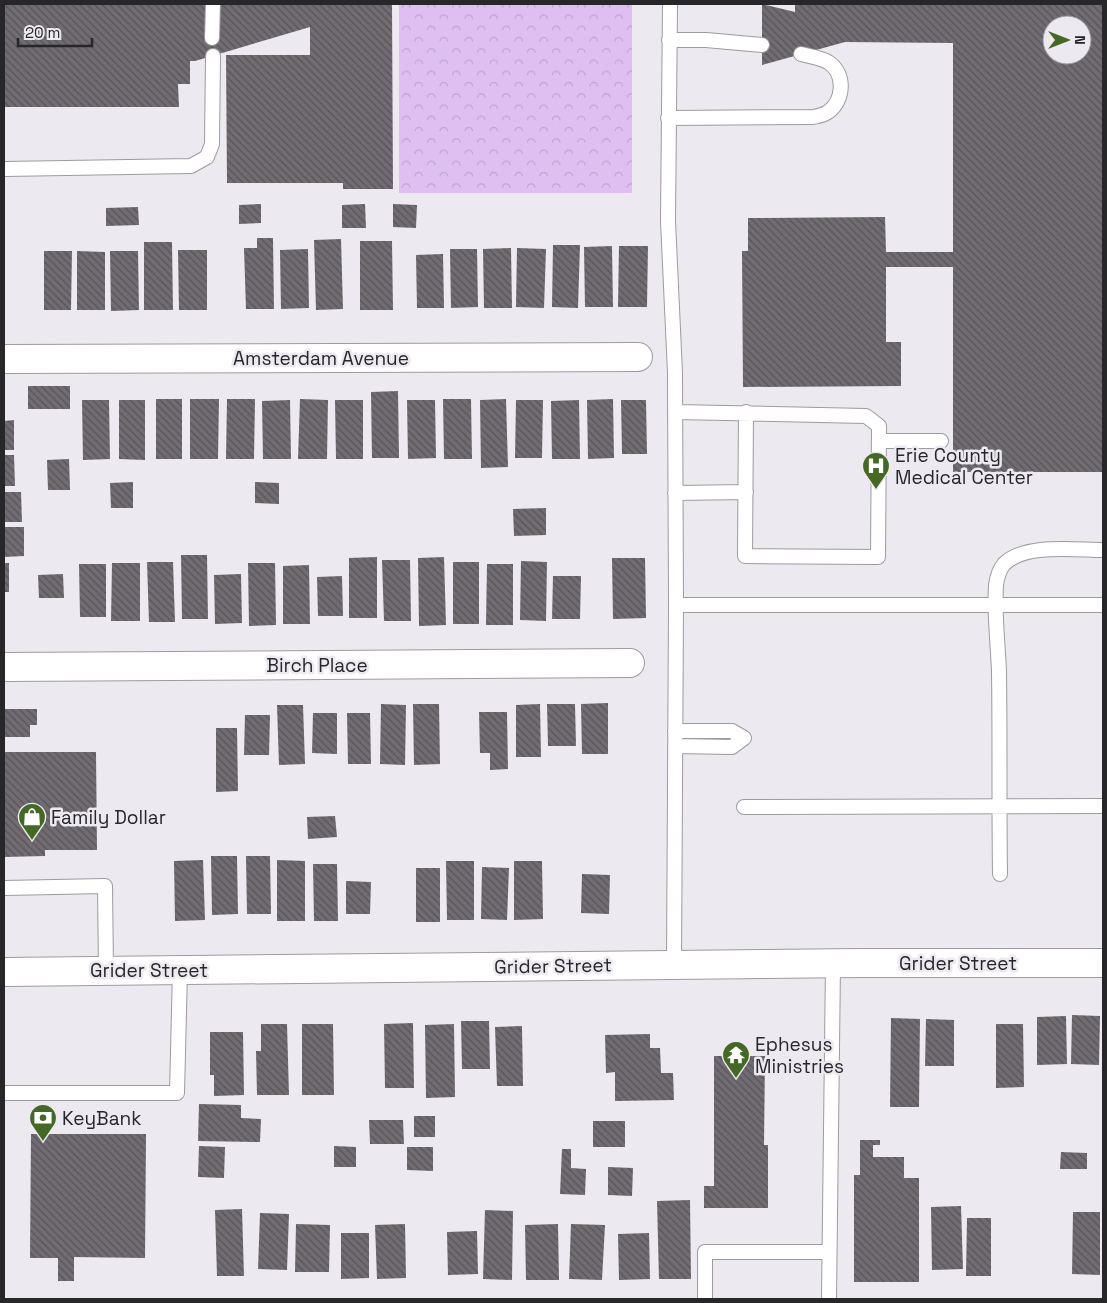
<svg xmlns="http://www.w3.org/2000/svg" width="1107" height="1303" font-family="'Space Grotesk',sans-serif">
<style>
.forest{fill:url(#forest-crowns)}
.building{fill:url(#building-back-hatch);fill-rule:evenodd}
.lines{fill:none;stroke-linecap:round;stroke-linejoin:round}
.lane-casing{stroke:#9e9aa0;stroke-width:16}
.street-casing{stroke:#9e9aa0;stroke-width:30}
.secondary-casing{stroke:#9e9aa0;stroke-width:30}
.lane{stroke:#fff;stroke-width:14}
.street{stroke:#fff;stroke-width:28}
.secondary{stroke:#fff;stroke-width:28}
.labels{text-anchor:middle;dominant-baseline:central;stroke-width:5;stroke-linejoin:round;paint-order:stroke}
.street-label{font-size:19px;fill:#272628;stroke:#ede9f0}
.poi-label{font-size:19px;fill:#272628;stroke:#ede9f0;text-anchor:start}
</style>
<defs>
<pattern id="forest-crowns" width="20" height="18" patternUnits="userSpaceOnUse" patternTransform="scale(1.25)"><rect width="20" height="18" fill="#dfbff1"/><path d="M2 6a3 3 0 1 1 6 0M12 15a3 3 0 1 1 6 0" fill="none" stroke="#bfa4cf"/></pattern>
<pattern id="building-back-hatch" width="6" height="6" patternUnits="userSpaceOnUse" patternTransform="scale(1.25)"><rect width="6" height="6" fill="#706c72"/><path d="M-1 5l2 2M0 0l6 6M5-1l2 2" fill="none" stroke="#575458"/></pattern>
</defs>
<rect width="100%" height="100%" fill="#ede9f0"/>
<path class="forest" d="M 399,4 L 632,4 L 632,193 L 399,193 Z"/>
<path class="building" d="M 4,4 L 392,4 L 393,189 L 343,189 L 343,183 L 227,183 L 226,55 L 310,55 L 310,27 L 195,61 L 190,61 L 190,84 L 178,84 L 179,107 L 4,107 Z
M 762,4 L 795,12 L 795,4 L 1103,4 L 1103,472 L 953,472 L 953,267 L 886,267 L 886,342 L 901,342 L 901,386 L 743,387 L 742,251 L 748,251 L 748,218 L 885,217 L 886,252 L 953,252 L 953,43 L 845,42 L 762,65 ZM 1052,25 L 1082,25 L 1082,55 L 1052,55 Z
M 261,204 L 261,223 L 239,224 L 239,205 Z
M 365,204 L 366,228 L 342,228 L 342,205 Z
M 393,204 L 417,205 L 416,228 L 393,227 Z
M 138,207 L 139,225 L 106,226 L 106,208 Z
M 257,238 L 273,238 L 274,309 L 246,309 L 244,248 L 257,248 Z
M 341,239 L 343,309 L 316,310 L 314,240 Z
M 360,241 L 392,241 L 393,310 L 360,310 Z
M 144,242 L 172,242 L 173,310 L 144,310 Z
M 553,245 L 580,245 L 578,308 L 552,307 Z
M 612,246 L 613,307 L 585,307 L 584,247 Z
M 619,246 L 648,246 L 647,307 L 618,307 Z
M 511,248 L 512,308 L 484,308 L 483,249 Z
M 517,248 L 546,249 L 544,308 L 516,307 Z
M 308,249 L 309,308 L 281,309 L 280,250 Z
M 450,249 L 477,249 L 478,307 L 451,308 Z
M 178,250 L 207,250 L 207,310 L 179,310 Z
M 44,251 L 72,251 L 71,310 L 44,310 Z
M 77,251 L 105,252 L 105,310 L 77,310 Z
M 110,251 L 138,251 L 139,310 L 111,311 Z
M 443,254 L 444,308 L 417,308 L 416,255 Z
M 28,386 L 70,386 L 70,409 L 28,409 Z
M 398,391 L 399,458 L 372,458 L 371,392 Z
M 156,399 L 182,399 L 182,459 L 156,459 Z
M 190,399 L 219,399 L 218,459 L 190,459 Z
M 227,399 L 255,399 L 254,459 L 226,459 Z
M 300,399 L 328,400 L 327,459 L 298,459 Z
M 443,399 L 471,399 L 472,459 L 444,459 Z
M 506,399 L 508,467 L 481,468 L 480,400 Z
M 613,399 L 614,458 L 588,459 L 587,400 Z
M 82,400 L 109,400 L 110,459 L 83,460 Z
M 119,400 L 145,400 L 145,460 L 119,459 Z
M 290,400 L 291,459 L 263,459 L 262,401 Z
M 335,400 L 363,400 L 363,459 L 336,459 Z
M 407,400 L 435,400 L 436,458 L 408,459 Z
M 516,400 L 543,400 L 542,458 L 515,458 Z
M 579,400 L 580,459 L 552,459 L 551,401 Z
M 621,400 L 646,400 L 647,454 L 622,454 Z
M 14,420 L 14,450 L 4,450 L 4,421 Z
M 4,455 L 14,455 L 15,486 L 4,486 Z
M 69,459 L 70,490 L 48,490 L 47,460 Z
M 133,482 L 133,508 L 111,508 L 110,483 Z
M 255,482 L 279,483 L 279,504 L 255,503 Z
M 4,492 L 21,492 L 22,522 L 4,522 Z
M 546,508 L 546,535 L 514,536 L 513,509 Z
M 4,527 L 24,527 L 24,556 L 4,557 Z
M 181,555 L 207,555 L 208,619 L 182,619 Z
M 377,557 L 377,618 L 349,618 L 349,558 Z
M 444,557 L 446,625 L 419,626 L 418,558 Z
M 612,558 L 645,558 L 646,618 L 613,619 Z
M 382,560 L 410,560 L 411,621 L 384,621 Z
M 521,561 L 547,562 L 546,621 L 520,620 Z
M 147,562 L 173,562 L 175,622 L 149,622 Z
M 453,562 L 479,562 L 479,624 L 453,624 Z
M 4,563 L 9,563 L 9,592 L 4,592 Z
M 112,563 L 140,563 L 140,621 L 111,621 Z
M 248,563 L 275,563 L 276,625 L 249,626 Z
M 79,564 L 106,564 L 106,617 L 80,617 Z
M 487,564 L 513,564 L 513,625 L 486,625 Z
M 309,565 L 310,624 L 283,624 L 283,566 Z
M 63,574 L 64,598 L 39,598 L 38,575 Z
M 241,574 L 242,623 L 215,624 L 214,575 Z
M 342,576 L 343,616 L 318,616 L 317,577 Z
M 553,576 L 581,576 L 580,619 L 552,619 Z
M 608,703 L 608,754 L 582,754 L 581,704 Z
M 381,704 L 406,705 L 405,765 L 380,764 Z
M 413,704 L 439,704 L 440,764 L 414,765 Z
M 540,704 L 541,757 L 516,757 L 516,705 Z
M 547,704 L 575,704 L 576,746 L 548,746 Z
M 277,705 L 303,705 L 305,764 L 279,765 Z
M 4,709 L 37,709 L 37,725 L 30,725 L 30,737 L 4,737 Z
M 479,712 L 507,712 L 508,769 L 490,770 L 490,753 L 480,753 Z
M 313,713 L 337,713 L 337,754 L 312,753 Z
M 347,713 L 370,713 L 371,764 L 348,764 Z
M 245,715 L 270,715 L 269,755 L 244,755 Z
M 216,728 L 237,728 L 238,791 L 216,792 Z
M 4,752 L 96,752 L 97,850 L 45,850 L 45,856 L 4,857 Z
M 335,816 L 337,837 L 308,839 L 307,817 Z
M 211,856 L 237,856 L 238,914 L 212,915 Z
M 246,856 L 270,856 L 271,914 L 247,914 Z
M 203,860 L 205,920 L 175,921 L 174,861 Z
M 277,860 L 305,861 L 305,921 L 277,921 Z
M 446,861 L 474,861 L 474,920 L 447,920 Z
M 514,861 L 542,861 L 543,919 L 514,920 Z
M 313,864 L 337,864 L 338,921 L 314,921 Z
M 482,867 L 509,868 L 507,920 L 481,919 Z
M 416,868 L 440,868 L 440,922 L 416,922 Z
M 582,874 L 610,875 L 609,914 L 581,913 Z
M 346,881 L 371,882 L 370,914 L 346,914 Z
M 1072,1015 L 1100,1016 L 1099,1065 L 1071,1064 Z
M 1066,1016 L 1067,1064 L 1037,1065 L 1037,1017 Z
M 891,1018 L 920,1019 L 919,1107 L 890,1107 Z
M 926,1019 L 954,1020 L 954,1066 L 925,1066 Z
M 461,1021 L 489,1021 L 490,1069 L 462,1069 Z
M 413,1023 L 414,1088 L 385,1088 L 384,1024 Z
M 261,1024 L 287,1024 L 289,1095 L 257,1095 L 256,1051 L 261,1051 Z
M 302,1024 L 333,1024 L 334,1095 L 302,1095 Z
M 454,1024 L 455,1097 L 426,1098 L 425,1025 Z
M 996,1024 L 1023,1024 L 1024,1087 L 996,1088 Z
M 522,1026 L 523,1086 L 497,1086 L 495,1027 Z
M 210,1032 L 243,1032 L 244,1095 L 214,1096 L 214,1075 L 210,1075 Z
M 650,1034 L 650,1048 L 660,1048 L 661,1073 L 673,1073 L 674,1100 L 615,1101 L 615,1072 L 606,1073 L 605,1035 Z
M 714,1056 L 765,1056 L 764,1145 L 768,1145 L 768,1208 L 704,1208 L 704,1186 L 714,1186 Z
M 199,1104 L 241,1105 L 241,1118 L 261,1119 L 260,1142 L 198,1141 Z
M 414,1116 L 435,1116 L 435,1137 L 414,1137 Z
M 369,1120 L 403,1120 L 404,1144 L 370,1144 Z
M 593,1121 L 625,1121 L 625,1147 L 593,1147 Z
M 31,1134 L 146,1134 L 145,1258 L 74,1257 L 74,1281 L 58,1281 L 58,1258 L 30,1258 Z
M 860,1140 L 880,1140 L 880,1145 L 873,1145 L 873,1157 L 904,1157 L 904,1178 L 919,1178 L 919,1282 L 854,1282 L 854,1175 L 860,1175 Z
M 199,1146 L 225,1147 L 224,1178 L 198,1177 Z
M 334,1146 L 356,1147 L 356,1167 L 334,1167 Z
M 407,1147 L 433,1147 L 433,1171 L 407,1170 Z
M 562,1149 L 571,1149 L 571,1168 L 586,1169 L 585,1195 L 560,1194 Z
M 1061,1152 L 1087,1153 L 1087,1169 L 1060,1169 Z
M 608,1167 L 633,1168 L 632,1196 L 608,1195 Z
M 690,1200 L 691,1279 L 659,1279 L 657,1201 Z
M 961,1206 L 963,1269 L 932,1270 L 931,1207 Z
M 242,1209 L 244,1276 L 217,1276 L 215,1210 Z
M 485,1210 L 513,1211 L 512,1280 L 483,1279 Z
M 1073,1212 L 1100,1212 L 1100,1275 L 1072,1274 Z
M 260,1213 L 289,1214 L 287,1270 L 258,1269 Z
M 967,1218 L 991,1218 L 991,1276 L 966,1276 Z
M 296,1224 L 330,1225 L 329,1272 L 295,1272 Z
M 405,1224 L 406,1278 L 377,1279 L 375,1225 Z
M 558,1224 L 559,1280 L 526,1280 L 525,1225 Z
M 571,1224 L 605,1225 L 602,1280 L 569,1279 Z
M 477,1231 L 478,1274 L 448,1275 L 447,1232 Z
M 341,1233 L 369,1233 L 369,1278 L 341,1279 Z
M 649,1233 L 650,1279 L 619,1280 L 618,1234 Z"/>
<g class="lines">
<defs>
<path id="lane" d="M 670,4 L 668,221 L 675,373 L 676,605 L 674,966
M 212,38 L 213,4
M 669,40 L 706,40 L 762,45
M 668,118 L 813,117 C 818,116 824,115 828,112 C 844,101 846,73 828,62 C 821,58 809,56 801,54
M 4,169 L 191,166 L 207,157 L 212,144 L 213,56
M 675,412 L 866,416 L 879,426 L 878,557 L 745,556 L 746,412
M 879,441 L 941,441
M 675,493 L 746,492
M 676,605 L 1103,605
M 675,731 L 732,731 L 744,738 L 732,747 L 675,746
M 744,807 L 1103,806
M 1000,874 C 999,806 1000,739 999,672 C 998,643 994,614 996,585 C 997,578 999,570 1004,564 C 1025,543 1076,550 1103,550
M 4,888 L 105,886 L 106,970
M 4,1093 L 177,1093 L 180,970
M 705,1299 L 705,1252 L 829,1252
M 829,1299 L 833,964"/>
<path id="street" d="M 4,359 L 638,357
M 4,667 L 630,663"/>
<path id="secondary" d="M 4,972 L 861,963 L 1103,963"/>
</defs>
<use href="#lane" class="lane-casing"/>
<use href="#street" class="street-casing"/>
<use href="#secondary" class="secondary-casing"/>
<use href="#lane" class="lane"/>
<use href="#street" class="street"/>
<use href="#secondary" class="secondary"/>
</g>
<defs>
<symbol id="hospital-pin" viewBox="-11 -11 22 30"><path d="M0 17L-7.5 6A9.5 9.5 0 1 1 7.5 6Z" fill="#436924" stroke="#ede9f0"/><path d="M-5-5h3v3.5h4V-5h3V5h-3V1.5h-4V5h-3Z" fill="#fff"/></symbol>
<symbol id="shop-pin" viewBox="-11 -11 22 30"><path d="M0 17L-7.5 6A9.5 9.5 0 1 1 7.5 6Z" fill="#436924" stroke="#ede9f0"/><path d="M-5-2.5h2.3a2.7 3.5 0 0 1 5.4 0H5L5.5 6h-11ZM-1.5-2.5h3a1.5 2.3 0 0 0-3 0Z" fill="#fff"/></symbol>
<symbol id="temple-pin" viewBox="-11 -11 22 30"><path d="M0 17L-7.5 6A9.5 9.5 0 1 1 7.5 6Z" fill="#436924" stroke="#ede9f0"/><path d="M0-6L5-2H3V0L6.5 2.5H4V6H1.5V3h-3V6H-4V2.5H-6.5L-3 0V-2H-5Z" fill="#fff"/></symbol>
<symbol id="bank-pin" viewBox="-11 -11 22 30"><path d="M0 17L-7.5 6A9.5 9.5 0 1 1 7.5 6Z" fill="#436924" stroke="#ede9f0"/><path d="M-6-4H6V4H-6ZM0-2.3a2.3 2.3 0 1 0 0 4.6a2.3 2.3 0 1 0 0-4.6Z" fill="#fff"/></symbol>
</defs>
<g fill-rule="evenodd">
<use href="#hospital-pin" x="860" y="450" width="32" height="43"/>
<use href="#shop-pin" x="16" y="801" width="32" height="43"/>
<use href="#temple-pin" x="720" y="1039" width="32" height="43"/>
<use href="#bank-pin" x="27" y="1102" width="32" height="43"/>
</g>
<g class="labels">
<g class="street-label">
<text x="321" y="358">Amsterdam Avenue</text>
<text x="317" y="665">Birch Place</text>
<text x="958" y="963">Grider Street</text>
<text transform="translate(553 966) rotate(-1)">Grider Street</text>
<text x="149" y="970">Grider Street</text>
</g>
<g class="poi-label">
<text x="895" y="455">Erie County<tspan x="895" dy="22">Medical Center</tspan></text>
<text x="51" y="817">Family Dollar</text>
<text x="755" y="1044">Ephesus<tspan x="755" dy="22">Ministries</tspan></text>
<text x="62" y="1118">KeyBank</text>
</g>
</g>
<rect width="1107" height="1303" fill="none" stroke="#272628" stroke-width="10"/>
<g transform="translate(1067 40) rotate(90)"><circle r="24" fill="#ede9f0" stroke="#9e9ba0"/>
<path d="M0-4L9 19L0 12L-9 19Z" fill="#436924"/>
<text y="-8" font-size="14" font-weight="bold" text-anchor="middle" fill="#272628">N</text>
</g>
<path d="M18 38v8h74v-8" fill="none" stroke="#272628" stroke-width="2.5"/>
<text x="25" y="38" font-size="15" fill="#272628" stroke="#ede9f0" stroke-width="4" paint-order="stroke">20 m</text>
</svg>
